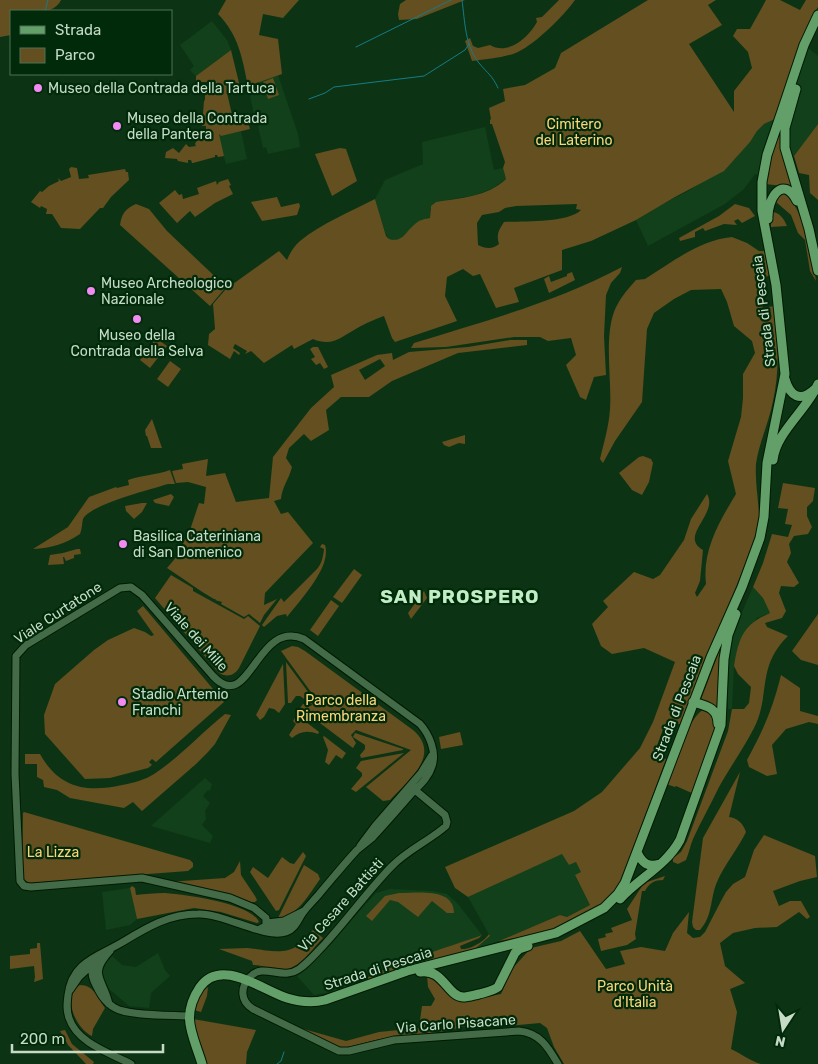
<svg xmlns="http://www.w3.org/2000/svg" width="818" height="1064" font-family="Rubik,sans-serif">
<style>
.built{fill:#11401a}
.green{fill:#634f1f;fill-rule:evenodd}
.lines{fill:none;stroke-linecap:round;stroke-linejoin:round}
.stream{stroke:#157c88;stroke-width:1}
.minor-casing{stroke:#001a03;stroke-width:9}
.major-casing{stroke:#001a03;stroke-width:11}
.minor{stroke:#436b47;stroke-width:7}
.major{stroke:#639f69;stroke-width:9}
.poi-dot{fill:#f28af3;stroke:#012a0a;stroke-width:2}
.labels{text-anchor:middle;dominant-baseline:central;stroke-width:4.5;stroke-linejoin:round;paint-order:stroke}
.poi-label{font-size:14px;fill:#c5dbc6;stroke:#012a0a;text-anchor:start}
.park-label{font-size:14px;fill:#fcd57b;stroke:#012a0a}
.street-label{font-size:14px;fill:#c5dbc6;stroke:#012a0a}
.district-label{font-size:19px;font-weight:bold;letter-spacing:1px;fill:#c0edc3;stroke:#012a0a}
</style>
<rect width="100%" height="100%" fill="#0c3414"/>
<path class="built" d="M 212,21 L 227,40 L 231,50 L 196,76 L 190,70 L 194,66 L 180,45 Z
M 802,43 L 818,56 L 818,124 L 794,156 L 784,157 L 766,177 L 755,174 L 744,189 L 725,204 L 648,246 L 636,220 L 659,206 L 690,190 L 735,159 L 757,131 L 764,124 L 771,121 Z
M 278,75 L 298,134 L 300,147 L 268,154 L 266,147 L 263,148 L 258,126 L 261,125 L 260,118 L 254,115 L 248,86 Z
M 485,127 L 494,170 L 503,168 L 506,179 L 493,188 L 476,195 L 436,202 L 430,209 L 430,218 L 422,220 L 401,239 L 393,240 L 389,239 L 385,232 L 375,199 L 385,180 L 423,164 L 422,142 Z
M 241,131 L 247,159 L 226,164 L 218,136 Z
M 753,587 L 763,598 L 770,613 L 757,618 L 738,649 L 734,666 L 732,709 L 728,709 L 727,665 L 731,644 L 739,619 Z
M 205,778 L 212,784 L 210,791 L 208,790 L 203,796 L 210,803 L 205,811 L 206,819 L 202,825 L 213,836 L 210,843 L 151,826 Z
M 563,853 L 569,865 L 576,862 L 581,872 L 575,876 L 590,905 L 567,917 L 560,915 L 499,941 L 475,949 L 490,936 L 468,897 Z
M 130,888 L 137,919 L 130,925 L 106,930 L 102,892 Z
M 390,889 L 432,891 L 447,894 L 458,904 L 482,935 L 367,977 L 362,982 L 342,990 L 314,995 L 296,975 L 307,969 L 376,893 Z
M 158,953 L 165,970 L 170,976 L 151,993 L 149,1008 L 129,1006 L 108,988 L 102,972 L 105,964 L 112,956 L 122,965 L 136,967 Z"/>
<path class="green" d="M 0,0 L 61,0 C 53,17 27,11 11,11 L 11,35 L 0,37 Z
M 226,0 L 299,0 L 283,18 L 263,14 L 259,35 L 278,39 L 282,74 L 248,86 C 242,57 239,36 218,14 Z
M 406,0 L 465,0 L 417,19 L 399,20 L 398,14 L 400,4 Z
M 559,0 L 575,0 C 563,17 536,43 518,52 C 504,58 488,59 472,61 L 465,41 L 470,38 L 473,46 L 478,48 L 490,45 C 508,56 529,37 537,22 L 536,18 L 542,17 Z
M 648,0 L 716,0 L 708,5 L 722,25 L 689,44 L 734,112 L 734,91 L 752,68 L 748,52 L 733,36 L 737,29 L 750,29 L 766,0 L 780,0 L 800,10 L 806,0 L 818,0 L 818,7 L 813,15 L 775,119 L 764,124 L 757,131 L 750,142 L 724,171 L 675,197 L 636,220 L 591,241 L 562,250 L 562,270 L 514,288 L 519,302 L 496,308 L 480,274 L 473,276 L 463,269 L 447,277 L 445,296 L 457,321 L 395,342 L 392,338 L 384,316 C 376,319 368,322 361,326 C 343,335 334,348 313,339 L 294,349 L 292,345 L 264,363 L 251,351 L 245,354 L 247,351 L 235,344 L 233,348 L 240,353 L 239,355 L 234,351 L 230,359 L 208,345 L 209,334 L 215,329 L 213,304 L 226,289 L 279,251 L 287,260 C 290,253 294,246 300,241 C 322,223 350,212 375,199 L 386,236 L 389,239 C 403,243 405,232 415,224 C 419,220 424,219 430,218 L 431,206 L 436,202 C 460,198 487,197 506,179 L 503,168 L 505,162 L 492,124 L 490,124 L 490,120 L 491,119 L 489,108 L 505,101 L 503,89 L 525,85 L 555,68 L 561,53 ZM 577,204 L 576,209 L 581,210 C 568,223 523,221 504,222 C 499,230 496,234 499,244 C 493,249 486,249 478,245 L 477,223 L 482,215 L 499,212 L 505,208 L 516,206 Z
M 231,50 L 241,91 L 227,93 L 233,119 L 246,116 L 250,129 L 221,136 L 219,134 L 224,156 L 218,157 L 217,155 L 215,155 L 215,157 L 193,163 L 192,163 L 191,160 L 188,160 L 188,163 L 178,161 L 177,159 L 165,158 L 166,152 L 173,148 L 179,153 L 186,144 L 189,147 L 196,146 L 195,144 L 197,140 L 193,136 L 196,130 L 206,132 L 206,126 L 202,126 L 204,101 L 205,100 L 205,92 L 210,92 L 209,82 L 196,82 L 196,76 Z
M 273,78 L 279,95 L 268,99 L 263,82 Z
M 818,124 L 818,200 L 810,193 L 809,175 L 799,173 L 794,156 Z
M 778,133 L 781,134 L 792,187 L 765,184 L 771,154 Z
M 340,148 L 346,149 L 357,181 L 332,196 L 315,154 Z
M 71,167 L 77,168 L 79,179 L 89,178 L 88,175 L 125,169 L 126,172 L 128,172 L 129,180 L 111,197 L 103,208 L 100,208 L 80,229 L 61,228 L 52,214 L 46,214 L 47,209 L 41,206 L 40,208 L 31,202 L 40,191 L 42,192 L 49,186 L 59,181 L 58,178 L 61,181 L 71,177 L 69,169 Z
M 228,179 L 231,185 L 229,186 L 233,194 L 215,203 L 195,217 L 190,211 L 177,223 L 159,203 L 175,190 L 179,195 L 182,194 L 183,199 L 199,194 L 197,188 L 216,181 L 217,185 L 219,182 Z
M 782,193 L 785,193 C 805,212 812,255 816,281 L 810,271 L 805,240 L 798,233 L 791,215 L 776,202 L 776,199 Z
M 277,197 L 281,207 L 299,203 L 300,206 L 297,215 L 262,221 L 251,202 Z
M 136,204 L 149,209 L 167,231 L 226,287 L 210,306 L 120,225 C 122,213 125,209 136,204 Z
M 735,204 L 749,208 L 755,216 L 742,223 L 738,219 L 734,221 L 737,225 L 724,224 L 705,231 L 703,228 L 695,232 L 695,237 L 680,241 L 679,238 L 719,216 Z
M 771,212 C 780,212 784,219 787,226 L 771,227 Z
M 732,237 L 747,243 L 759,251 L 767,251 L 769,275 L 763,280 L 756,282 L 763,308 L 774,306 C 778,337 780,371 773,401 C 769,423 759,442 756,464 C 755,481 758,497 759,514 C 759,525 756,537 752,548 L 680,724 L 665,724 L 654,754 L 666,759 L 624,873 L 617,888 L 605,903 L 563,925 L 548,932 L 499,941 L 560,915 L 567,917 L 590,905 L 575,875 L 581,872 L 576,862 L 569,865 L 562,854 L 468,897 L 455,888 L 445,867 L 574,811 L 602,792 L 640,748 L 653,722 L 675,662 L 644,648 L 612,654 L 601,646 L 592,624 L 608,607 L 603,601 L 634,572 L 653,579 L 660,575 L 684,540 L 691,519 L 707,494 C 719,514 678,536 703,550 L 700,581 L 695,593 L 697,597 L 706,584 C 702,551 719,522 736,494 L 728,461 L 741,417 L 743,398 L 743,374 L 755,353 L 752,341 L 734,326 L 727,302 L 721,289 L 691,290 L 674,299 L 654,313 L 647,329 L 642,402 L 615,441 L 603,463 L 600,459 C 604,442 609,426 610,409 C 612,380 604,340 614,312 C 619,299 627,290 636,280 L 645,279 C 672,262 700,240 732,237 Z
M 622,267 L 620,273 L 611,283 L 606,295 L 604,336 L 606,375 L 594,377 L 586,400 L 580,397 L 566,365 L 576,355 L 571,338 L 548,341 L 540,337 L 514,337 L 446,347 L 411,348 L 414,343 C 485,321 556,302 622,267 Z
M 572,272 L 575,280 L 549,293 L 544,279 L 549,276 L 551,282 L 567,276 L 567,274 Z
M 156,338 L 167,346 L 150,368 L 140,360 Z
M 510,340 L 527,340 L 527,345 L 458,353 L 392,381 L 369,397 L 341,397 L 326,410 L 329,430 L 311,441 L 304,434 L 289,448 L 286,458 L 292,467 C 289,479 282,487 281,499 L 274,501 L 281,514 L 288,512 L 313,543 L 265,593 L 264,605 L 277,599 L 264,615 L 260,623 L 249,614 L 244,617 L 221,604 L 222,602 L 215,600 L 216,599 L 214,599 C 201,592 184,579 167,568 L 179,554 L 185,539 L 187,539 L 199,503 L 204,504 L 206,487 L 188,482 L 176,483 L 172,471 L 183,469 L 182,464 L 208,459 L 206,476 L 225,473 L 236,502 L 269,498 L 273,457 L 311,408 L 334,387 L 331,375 L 377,355 L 392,353 L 393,360 L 409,352 L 468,347 ZM 380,359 L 385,366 L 365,380 L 359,370 Z
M 313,347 L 318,347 L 328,367 L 324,369 L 320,363 L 316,365 L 311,359 L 315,357 L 310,349 Z
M 170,361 L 181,369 L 168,387 L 157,379 Z
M 152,419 L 162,448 L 151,448 L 147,436 L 146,436 L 145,430 Z
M 465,435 L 465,444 L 459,443 L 449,447 L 444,445 L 442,442 Z
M 643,456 L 651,459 L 653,463 L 649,482 L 642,495 L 632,490 L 619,473 L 639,457 Z
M 170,470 L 175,484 L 168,484 C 152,489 89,505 83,519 C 82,523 82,530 80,534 C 65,544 51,548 33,549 L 68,527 L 89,497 L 116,487 L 117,488 L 129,485 L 128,480 C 143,475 156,475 170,470 Z
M 783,483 L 815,488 L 813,501 L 807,507 L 807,516 L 812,527 L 808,534 L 794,536 L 789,544 L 791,553 L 787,562 L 799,583 L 794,587 L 781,586 L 779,593 L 786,611 L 782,618 L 765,623 L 767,627 L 788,636 C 756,667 771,695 754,728 C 744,748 730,767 719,787 C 711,804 701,821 693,839 C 690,846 689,853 686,860 L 678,864 L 673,862 L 673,858 L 681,852 L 687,841 L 728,731 L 732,709 L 744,709 L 749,703 L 751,687 L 738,674 L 734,666 C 739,637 743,625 770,613 L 763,598 L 753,587 L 763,563 L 772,534 L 788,537 L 792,525 L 785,524 L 788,509 L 778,508 Z
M 171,494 L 174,497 L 169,506 L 155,503 L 153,500 Z
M 142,503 L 147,503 L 142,512 L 134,519 L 126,511 L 125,506 Z
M 322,544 L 325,545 C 332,567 300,600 287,617 L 286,614 L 277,616 L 264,627 L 262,625 L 281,598 L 284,602 L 317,569 C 322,563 323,557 324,549 L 320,547 Z
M 77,549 L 80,549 L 81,554 L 74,555 L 74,558 L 66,561 L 64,557 L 63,557 L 64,564 L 48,565 L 50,555 L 63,553 Z
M 354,569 L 362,575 L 342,603 L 333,597 Z
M 171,575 L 193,588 L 193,591 L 244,619 L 248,616 L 260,626 L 239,668 C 234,676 226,678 218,672 L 155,598 Z
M 424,591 L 427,598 L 411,619 L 408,613 Z
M 331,600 L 339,606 L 318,636 L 310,630 Z
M 143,606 L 224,702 L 156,762 L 152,759 L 149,762 L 152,765 L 148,768 L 110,778 L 85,779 L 45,734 L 44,715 L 55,684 L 94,650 L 108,640 L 134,628 L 145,632 L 151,636 L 154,635 L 137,611 Z
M 818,614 L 818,665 L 801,660 L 792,651 Z
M 724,643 L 719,711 L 700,702 L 722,644 Z
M 292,646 L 298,647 L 305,651 L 413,730 C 442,755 408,781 390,800 L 383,801 L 366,787 L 411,750 L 356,730 L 351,735 L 356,743 L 353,748 L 300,708 L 303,704 L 311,706 L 316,699 L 281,651 Z
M 286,662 L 314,700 L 312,704 L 307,703 L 307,701 L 300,696 L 296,696 L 291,703 L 288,703 Z
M 283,664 L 285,704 L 279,713 L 274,709 L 269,708 L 264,717 L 260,720 L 256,715 Z
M 781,675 L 800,688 L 800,711 L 818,716 L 818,724 L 809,722 L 786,729 L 772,745 L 777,774 L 767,776 L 749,767 L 747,760 C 763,731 773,708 781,675 Z
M 705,709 L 708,710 L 716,721 L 711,746 L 694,794 L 676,786 L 675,787 L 666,784 C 672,768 689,714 705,709 Z
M 225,714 L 231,715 L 215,744 L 208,752 L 196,764 L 142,811 L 133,802 L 124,808 L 70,798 L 57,790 L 44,787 L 43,780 L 37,777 L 37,764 L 25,764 L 25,754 L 40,754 C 59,788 86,793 122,785 C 133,783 145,780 154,774 C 180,757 201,733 225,714 Z
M 297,715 L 319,732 L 318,734 C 308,730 300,731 292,738 L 289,735 L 296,724 L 293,721 Z
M 460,732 L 463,745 L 441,749 L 439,737 Z
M 355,733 L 403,749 L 403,750 L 361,758 L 360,755 L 365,749 L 365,745 L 353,737 Z
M 324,736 L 346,753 L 342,759 L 336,755 L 329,765 L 325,762 L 328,750 L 323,737 Z
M 404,753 L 356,792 L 351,789 L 362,776 L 362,773 L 356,768 L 361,761 Z
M 740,772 L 729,817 C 737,818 743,823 746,832 C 738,849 724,865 717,882 C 710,898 713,916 700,930 L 696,930 L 693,927 L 692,922 L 703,838 Z
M 24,812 L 190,860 L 193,863 L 193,867 L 188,871 L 29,883 L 25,880 L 22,875 L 23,813 Z
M 764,835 L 815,856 L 817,877 L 800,881 L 773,891 L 779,906 L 790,901 L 801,901 L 810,917 L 807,919 L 799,912 L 777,927 L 755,928 L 733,933 L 720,943 L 725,966 L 745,983 L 730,989 L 737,1012 L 731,1049 C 742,1054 750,1061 761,1064 L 564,1064 L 554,1047 L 547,1028 L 540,1023 L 507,1026 L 487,1024 L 470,1025 L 446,1031 L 380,1039 L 343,1048 L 300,1028 L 346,1041 L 379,1032 L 419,1028 L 422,1006 L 431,1006 L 435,999 L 428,987 L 427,976 L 433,977 L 460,1002 L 501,994 L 512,969 L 531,948 L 561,941 L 580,931 L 606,969 L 625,964 L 620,951 L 641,947 L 665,951 L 673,933 L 689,912 L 687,933 L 693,938 L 700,937 L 705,932 L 721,901 L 726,892 L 733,884 L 745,877 L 754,850 Z
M 303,852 L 306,856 L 279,910 L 276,911 L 250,872 L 253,867 L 268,878 L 282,857 L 290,863 L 294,864 Z
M 240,861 L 241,875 L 255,896 L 257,900 L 255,902 L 251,902 L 225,893 L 167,882 L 225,878 L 234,872 Z
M 304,865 L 318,874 L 320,879 C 309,894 298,916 278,918 Z
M 665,876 L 663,880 C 655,880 649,883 645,891 L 642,891 L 635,934 L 636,939 L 627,945 L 601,951 L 598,939 L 606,937 L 605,934 L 613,932 L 611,928 L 632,920 L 627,909 L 644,883 Z
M 132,886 L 135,888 L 136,895 C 145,894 154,893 164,893 C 183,894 251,903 259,922 L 257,923 L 221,912 L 194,908 L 137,919 L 130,888 Z
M 399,893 C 417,893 454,887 454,913 L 447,913 L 432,901 L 418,917 L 398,902 L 390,900 L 372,921 L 366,916 L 385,896 Z
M 313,930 L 323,938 C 313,948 299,969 284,970 C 274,970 263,965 253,965 L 252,961 L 219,949 C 228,949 238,948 247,948 C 263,949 282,956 297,946 C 303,942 308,935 313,930 Z
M 489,934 L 490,936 L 475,949 L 413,965 L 362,982 C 371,970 462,943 482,935 L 479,938 L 460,946 L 461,949 C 470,950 485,941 489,934 Z
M 37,943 L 40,943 L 43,979 L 34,982 L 35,977 L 34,966 L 10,969 L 10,956 L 30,954 L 30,949 L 37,948 Z
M 80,985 C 94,985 98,998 105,1008 L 93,1029 L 92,1036 C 76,1029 61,996 80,985 Z
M 208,987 L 207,996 L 201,1012 L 194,1010 C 197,1001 199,992 208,987 Z
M 193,1019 L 256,1030 L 247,1052 L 246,1064 L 205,1064 Z
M 65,1030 L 72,1044 L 94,1062 L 93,1064 L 86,1064 L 68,1045 L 60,1031 Z"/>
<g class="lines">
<path class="stream" d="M 462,0 C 465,22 465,46 479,63 C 488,74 492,75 498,88
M 45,11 L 48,0
M 356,47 L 451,0
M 309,99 L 325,93 L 334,87 L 424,76 L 465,50 L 469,44
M 277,1064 L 281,1061 L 284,1052"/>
<defs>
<path id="minor" d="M 415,790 L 445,815 L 447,822 L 446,826 C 429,841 407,850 391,867 C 367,892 347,920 324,945 C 316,953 309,962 299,969 C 282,981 263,962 250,977 C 240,987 240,1001 253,1009 L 339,1051 L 349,1051 L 394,1040 L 519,1031 C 540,1033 548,1047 558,1064
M 360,846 L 375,826 L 421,773 L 432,755
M 267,923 L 284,921 L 304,911
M 266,926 C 279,930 287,926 297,919
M 99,956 C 92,962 90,972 94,981 C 99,992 104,1002 115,1008 C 128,1016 172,1015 189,1016
M 70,990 L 79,977 L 93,964
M 109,1004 C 103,978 88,975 110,951
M 131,1064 C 110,1053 77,1043 69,1018 C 66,1010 67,1003 68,995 C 72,962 97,957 121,943 C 146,928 168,914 198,914 C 224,913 264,939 286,932 C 297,928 298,918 305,910 C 310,904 315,899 320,893 C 332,879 344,864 357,850 C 362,846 367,842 372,838 C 386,823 399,808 412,793 C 420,785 429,777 432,766 C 437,752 429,734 420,724 L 304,639 C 256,618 250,716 213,676 L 142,595 L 131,587 L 120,588 L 26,645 L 16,656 L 15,774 L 20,881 L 24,886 L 31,887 L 142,878 L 230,898 L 254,908 L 266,918 L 266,926 L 260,929"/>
<path id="major" d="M 796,89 L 785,128 L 785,148 L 809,229 L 818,271
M 768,219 C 767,200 782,173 797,201
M 785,379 C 790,396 800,403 815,389
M 773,460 C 776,432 807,410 818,384
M 693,702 C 707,706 718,708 718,724
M 637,852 C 642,863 648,868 660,864
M 620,899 C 639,878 666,866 680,840 L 721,725 L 724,659 L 728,635 L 736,614
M 420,972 C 443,968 447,996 463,997 C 468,997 474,995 479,994 C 486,992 493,991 498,987 L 515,953 L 519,949 L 528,946
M 202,1064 C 193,1034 180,1017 200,987 C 221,957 262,990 287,998 C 300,1002 313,1003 325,1000 L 407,971 L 556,933 L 604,908 L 618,894 L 625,883 L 711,657 L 742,587 L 760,538 L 764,517 L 767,463 L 785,374 L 776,285 L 762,211 L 762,182 L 767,155 L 782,111 L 804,45 L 818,15"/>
</defs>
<use href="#minor" class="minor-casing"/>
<use href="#major" class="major-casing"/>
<use href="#minor" class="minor"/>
<use href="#major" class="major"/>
</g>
<g class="poi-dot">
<circle cx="38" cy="88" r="5"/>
<circle cx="117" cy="126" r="5"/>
<circle cx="91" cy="291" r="5"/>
<circle cx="137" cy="319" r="5"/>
<circle cx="123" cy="544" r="5"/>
<circle cx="122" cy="702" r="5"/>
</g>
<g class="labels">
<g class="poi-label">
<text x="48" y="88">Museo della Contrada della Tartuca</text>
<text x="127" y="118">Museo della Contrada<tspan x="127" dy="16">della Pantera</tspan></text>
<text x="101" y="283">Museo Archeologico<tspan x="101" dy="16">Nazionale</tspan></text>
<text x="137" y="335" text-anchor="middle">Museo della<tspan x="137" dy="16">Contrada della Selva</tspan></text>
<text x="133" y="536">Basilica Cateriniana<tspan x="133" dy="16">di San Domenico</tspan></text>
<text x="132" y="694">Stadio Artemio<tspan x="132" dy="16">Franchi</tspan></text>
</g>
<g class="park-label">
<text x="574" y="124">Cimitero<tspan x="574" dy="16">del Laterino</tspan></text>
<text x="341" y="700">Parco della<tspan x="341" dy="16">Rimembranza</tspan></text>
<text x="53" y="852">La Lizza</text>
<text x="635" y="986">Parco Unità<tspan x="635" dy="16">d'Italia</tspan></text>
</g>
<g class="street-label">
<text transform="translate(764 311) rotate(-97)">Strada di Pescaia</text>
<text transform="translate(58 613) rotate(-33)">Viale Curtatone</text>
<text transform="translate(196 637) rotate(48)">Viale dei Mille</text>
<text transform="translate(677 708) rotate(-69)">Strada di Pescaia</text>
<text transform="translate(341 905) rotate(-48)">Via Cesare Battisti</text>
<text transform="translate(378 969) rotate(-18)">Strada di Pescaia</text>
<text transform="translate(456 1024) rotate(-4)">Via Carlo Pisacane</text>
</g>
<g class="district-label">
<text x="460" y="596">SAN PROSPERO</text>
</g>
</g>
<rect x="10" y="10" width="162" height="65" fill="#012a0a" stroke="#4f7155"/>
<rect x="20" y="26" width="25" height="8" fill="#639f69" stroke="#4f7155"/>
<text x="55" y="35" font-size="15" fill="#c5dbc6">Strada</text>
<rect x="20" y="48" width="25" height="15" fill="#634f1f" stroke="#4f7155"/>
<text x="55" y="60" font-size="15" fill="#c5dbc6">Parco</text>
<g transform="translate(783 1029) rotate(192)" stroke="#012a0a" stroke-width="4" paint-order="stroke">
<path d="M0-4L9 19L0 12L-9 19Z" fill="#c5dbc6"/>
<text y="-8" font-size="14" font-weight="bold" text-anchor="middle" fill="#c5dbc6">N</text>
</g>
<path d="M12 1044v8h151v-8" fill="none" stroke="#c5dbc6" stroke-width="2.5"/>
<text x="20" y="1044" font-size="15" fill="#c5dbc6" stroke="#012a0a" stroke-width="4" paint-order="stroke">200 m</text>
</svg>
